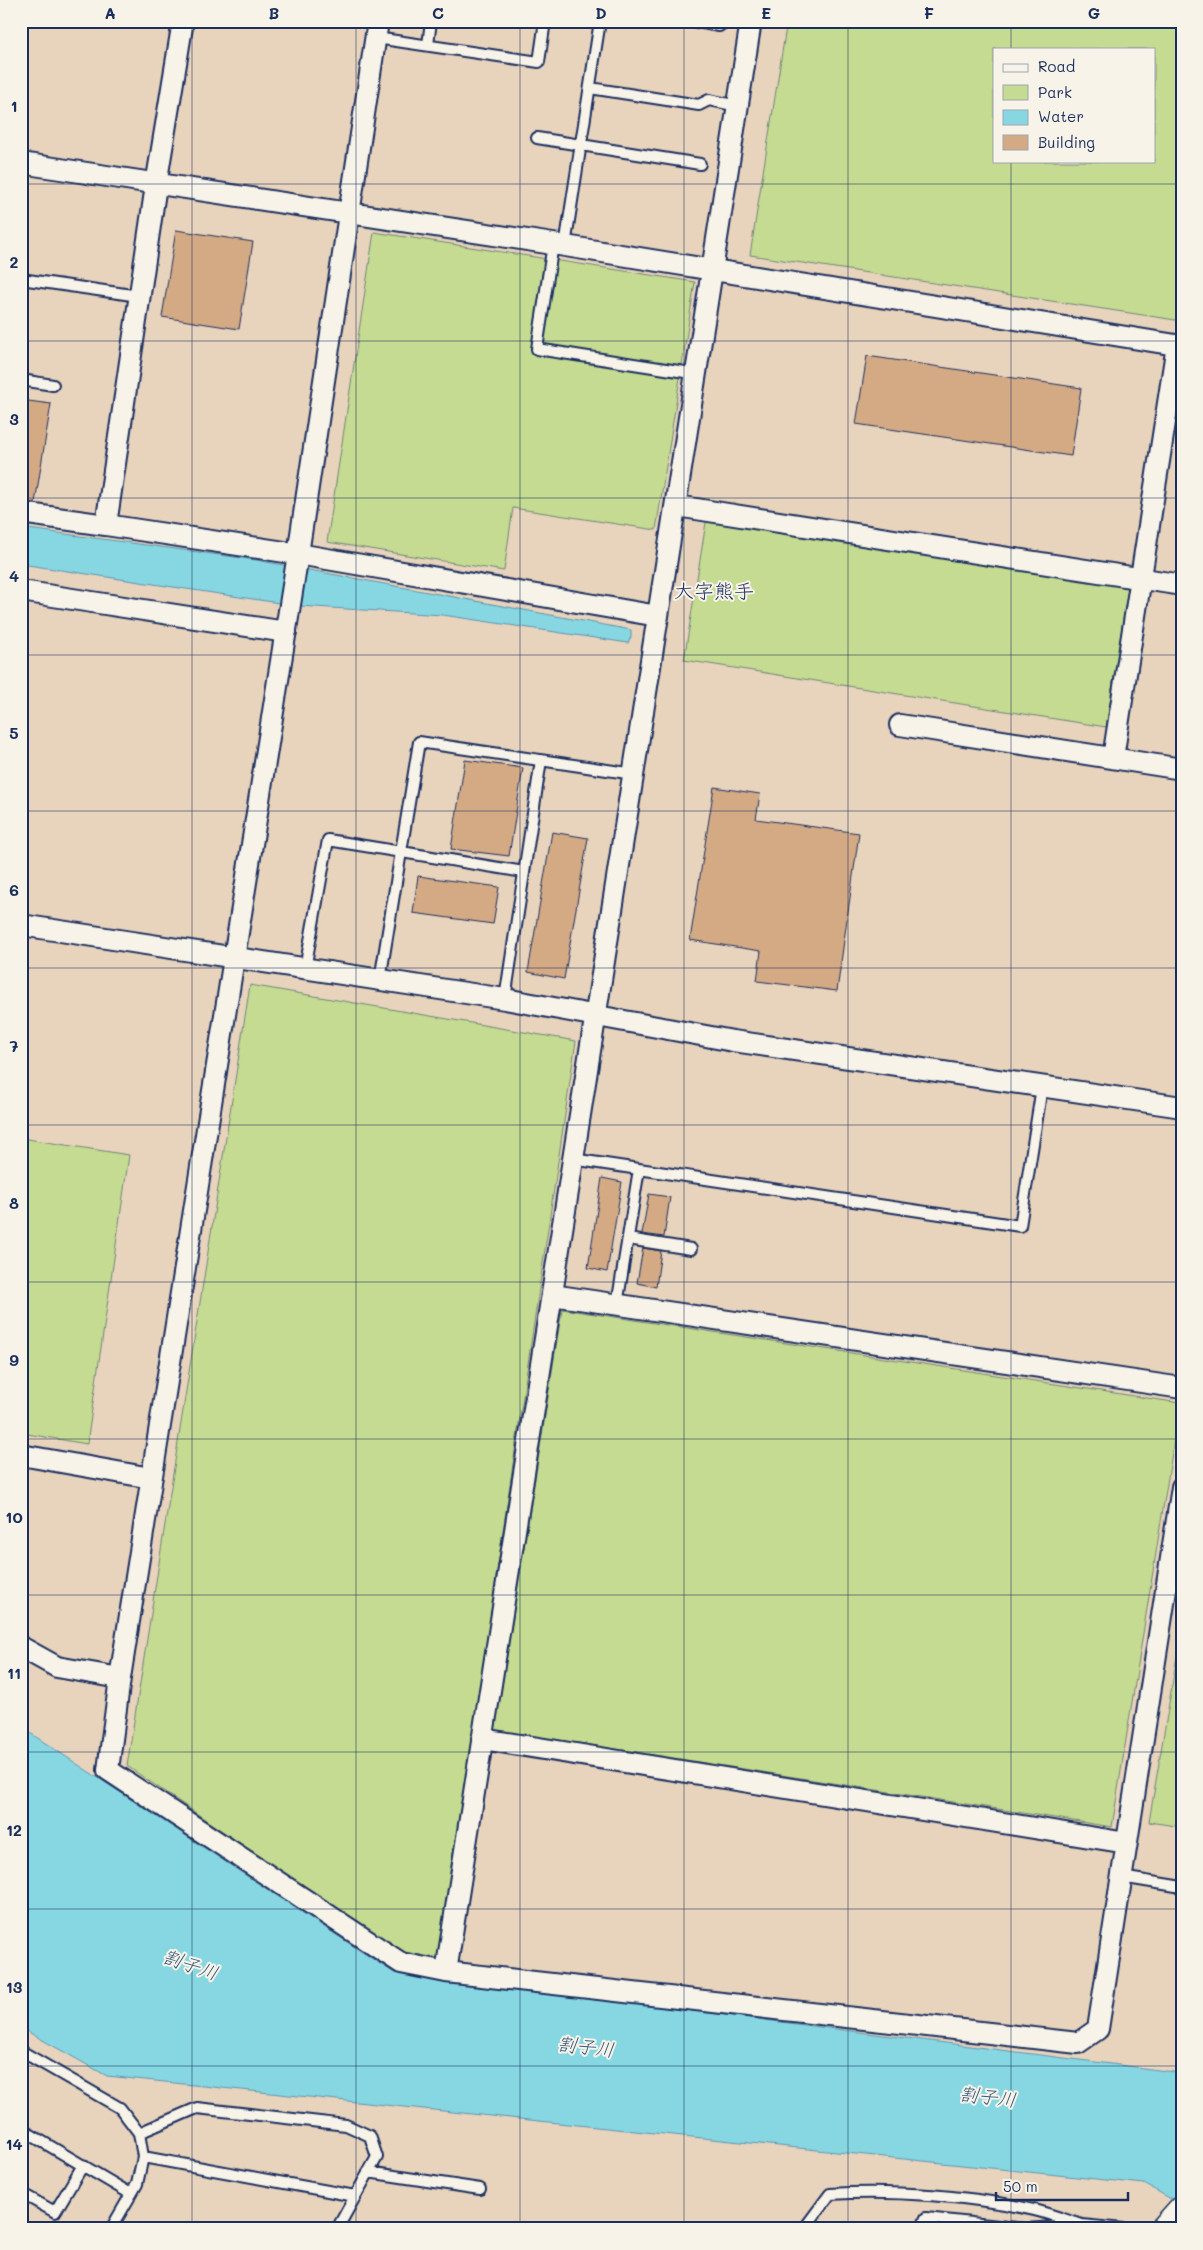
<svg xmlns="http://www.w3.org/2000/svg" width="1203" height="2250" font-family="Mali,'Klee One',sans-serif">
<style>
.built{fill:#e8d3bc;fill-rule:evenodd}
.green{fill:#c4db91;stroke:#708578;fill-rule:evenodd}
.water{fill:#87d7e3;stroke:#5c94ae}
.building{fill:#d4aa85;stroke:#1b2f5e}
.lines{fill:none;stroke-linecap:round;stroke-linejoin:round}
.lane-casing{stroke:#1b2f5e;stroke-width:14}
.street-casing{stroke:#1b2f5e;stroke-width:24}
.highway-casing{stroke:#1b2f5e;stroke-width:31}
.lane{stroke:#f7f3e8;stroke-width:10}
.street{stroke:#f7f3e8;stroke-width:20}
.highway{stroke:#f7f3e8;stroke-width:28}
.grid{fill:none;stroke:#1b2f5e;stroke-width:1;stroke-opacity:0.55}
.labels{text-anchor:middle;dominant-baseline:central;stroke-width:4;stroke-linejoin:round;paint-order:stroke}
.water-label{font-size:19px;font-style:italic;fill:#36597f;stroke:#f7f3e8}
.quarter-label{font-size:20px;fill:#1b2f5e;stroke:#f7f3e8}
.neatline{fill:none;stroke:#1b2f5e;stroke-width:2}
.grid-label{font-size:16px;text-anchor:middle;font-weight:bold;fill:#1b2f5e}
</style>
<rect width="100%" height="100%" fill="#f0e4d4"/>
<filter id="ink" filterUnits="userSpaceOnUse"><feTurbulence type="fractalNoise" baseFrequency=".02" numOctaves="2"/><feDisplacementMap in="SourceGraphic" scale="10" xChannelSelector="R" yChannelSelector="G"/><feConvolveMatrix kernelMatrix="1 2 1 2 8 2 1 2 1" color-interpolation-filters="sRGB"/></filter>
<g filter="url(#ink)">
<path class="built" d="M 21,21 L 1182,21 L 1182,2073 L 394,1973 L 24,1729 L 28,1696 L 21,1692 ZM 994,49 L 1154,49 L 1154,161 L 994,161 Z
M 21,2028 L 107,2076 L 1144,2184 L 1179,2204 L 1149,2229 L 21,2229 Z"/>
<path class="green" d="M 787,21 L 1182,21 L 1182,321 L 750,255 ZM 994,49 L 1154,49 L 1154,161 L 994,161 Z
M 374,232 L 695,282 L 656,530 L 513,508 L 504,571 L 327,542 Z
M 707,516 L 1129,584 L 1106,727 L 684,660 Z
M 250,985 L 576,1041 L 439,1961 L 402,1954 L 127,1766 Z
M 21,1138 L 129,1155 L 87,1444 L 21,1433 Z
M 562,1309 L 1180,1403 L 1112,1827 L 495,1730 Z
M 1182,1626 L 1182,1827 L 1149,1822 Z"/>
<path class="water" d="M 21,528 L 256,560 L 631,630 L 631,637 L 628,643 L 443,615 L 299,606 L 21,564 Z
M 21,1692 L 28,1696 L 24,1729 L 394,1973 L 1182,2073 L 1182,2205 L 1144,2184 L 107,2076 L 21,2028 Z"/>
<path class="building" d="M 176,230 L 253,242 L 239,329 L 162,317 Z
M 867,356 L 1081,388 L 1071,456 L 856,424 Z
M 21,400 L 51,404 L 35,503 L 21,501 Z
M 465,760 L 523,768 L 509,856 L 451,849 Z
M 714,787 L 760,794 L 756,819 L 859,833 L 837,991 L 757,981 L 761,951 L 690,940 Z
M 552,832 L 588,838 L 564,979 L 528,972 Z
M 418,876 L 499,887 L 493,924 L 413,913 Z
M 602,1178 L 622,1182 L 607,1272 L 588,1268 Z
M 649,1194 L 670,1197 L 664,1237 L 642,1234 Z
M 643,1248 L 661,1251 L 656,1287 L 637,1283 Z"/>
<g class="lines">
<defs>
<path id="lane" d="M 691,21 L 719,26 L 726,21
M 730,21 L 751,24
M 376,38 L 539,62 L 545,21
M 428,45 L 431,21
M 590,88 L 699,105 L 709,100 L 738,106
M 537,138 L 700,164
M 553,244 L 537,349 L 698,374
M 565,246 L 600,21
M 21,279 L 139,296
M 21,380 L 53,385
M 305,969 L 328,840 L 524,872
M 380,980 L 419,742 L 634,774
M 505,999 L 541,760
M 572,1159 L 1020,1226 L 1042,1087
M 628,1239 L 691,1249
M 617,1305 L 639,1169
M 1121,1877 L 1182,1887
M 21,2051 L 120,2108 L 139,2133 L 143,2157 L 137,2184 L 111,2229
M 21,2129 L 131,2194
M 139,2133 L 197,2108 L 346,2125 L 370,2136 L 377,2157 L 337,2229
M 143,2157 L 355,2196
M 368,2172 L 480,2189
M 21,2193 L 55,2212 L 83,2165
M 804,2229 L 830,2194 C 891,2190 974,2196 1034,2210 C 1050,2214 1066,2220 1082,2225
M 921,2229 L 926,2218 L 1026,2229
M 1026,2229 L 1082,2225 L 1123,2229"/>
<path id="street" d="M 183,21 L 156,185 L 106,525 L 298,554 L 658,616
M 378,21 L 298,554 L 120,1678 L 108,1770 L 401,1963 L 446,1972 L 1078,2043 L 1098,2029 L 1182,1487
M 21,163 L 553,244 L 1182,346
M 677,506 L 1182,585
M 21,513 L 106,525
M 21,591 L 286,632
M 900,725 L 1182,769
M 1113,758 L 1177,345
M 21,925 L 505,999 L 733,1041 L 1182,1107
M 552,1295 L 1182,1388
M 21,1455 L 151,1478
M 21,1647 L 57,1667 L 120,1678
M 482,1739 L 1127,1843
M 446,1972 C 547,1322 651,672 751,21"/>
<path id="highway" d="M 1165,2229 L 1182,2210"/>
</defs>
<use href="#lane" class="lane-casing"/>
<use href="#street" class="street-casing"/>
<use href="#highway" class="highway-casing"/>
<use href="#lane" class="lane"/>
<use href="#street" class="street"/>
<use href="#highway" class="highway"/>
</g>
</g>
<path class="grid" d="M 192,21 L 192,2229M 356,21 L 356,2229M 520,21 L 520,2229M 684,21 L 684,2229M 848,21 L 848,2229M 1011,21 L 1011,49M 1011,161 L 1011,2229M 21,184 L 1182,184M 21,341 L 1182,341M 21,498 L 1182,498M 21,655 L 1182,655M 21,811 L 1182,811M 21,968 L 1182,968M 21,1125 L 1182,1125M 21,1282 L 1182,1282M 21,1439 L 1182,1439M 21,1595 L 1182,1595M 21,1752 L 1182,1752M 21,1909 L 1182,1909M 21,2066 L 1182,2066"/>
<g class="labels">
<g class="water-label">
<text transform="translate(191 1964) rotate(19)">割子川</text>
<text transform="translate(586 2046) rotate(7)">割子川</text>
<text transform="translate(988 2096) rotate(7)">割子川</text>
</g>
<g class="quarter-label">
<text x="714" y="590">大字熊手</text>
</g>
</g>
<rect width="1203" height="2250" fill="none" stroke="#f7f3e8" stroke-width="55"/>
<rect x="993" y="48" width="162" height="115" fill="#f7f3e8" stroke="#9fa5b1"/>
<rect x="1003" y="64" width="25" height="8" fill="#f7f3e8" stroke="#9fa5b1"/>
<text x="1038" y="72" font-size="15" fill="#1b2f5e">Road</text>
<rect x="1003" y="85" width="25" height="15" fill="#c4db91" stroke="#9fa5b1"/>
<text x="1038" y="98" font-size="15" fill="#1b2f5e">Park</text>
<rect x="1003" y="110" width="25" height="15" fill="#87d7e3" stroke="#9fa5b1"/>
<text x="1038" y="122" font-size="15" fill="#1b2f5e">Water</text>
<rect x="1003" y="135" width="25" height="15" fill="#d4aa85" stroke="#9fa5b1"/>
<text x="1038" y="148" font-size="15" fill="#1b2f5e">Building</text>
<path d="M996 2192v8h132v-8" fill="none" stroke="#1b2f5e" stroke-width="2.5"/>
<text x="1003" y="2192" font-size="15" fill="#1b2f5e" stroke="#f7f3e8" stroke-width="4" paint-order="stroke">50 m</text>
<rect x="28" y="28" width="1148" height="2194" class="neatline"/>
<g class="grid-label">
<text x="110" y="19">A</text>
<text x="274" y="19">B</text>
<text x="438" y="19">C</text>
<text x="601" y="19">D</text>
<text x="766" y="19">E</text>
<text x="929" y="19">F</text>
<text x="1094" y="19">G</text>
<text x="14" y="112">1</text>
<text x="14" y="268">2</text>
<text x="14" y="425">3</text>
<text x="14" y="582">4</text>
<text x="14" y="739">5</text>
<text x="14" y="896">6</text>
<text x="14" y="1052">7</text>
<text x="14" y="1209">8</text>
<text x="14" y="1366">9</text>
<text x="14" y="1523">10</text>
<text x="14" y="1679">11</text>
<text x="14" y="1836">12</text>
<text x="14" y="1993">13</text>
<text x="14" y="2150">14</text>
</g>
</svg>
